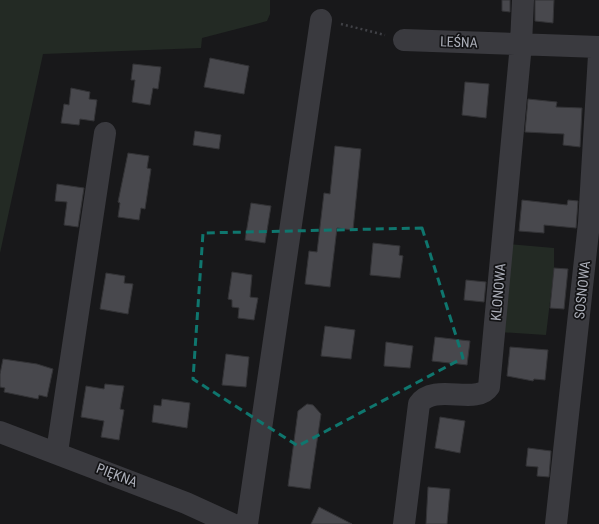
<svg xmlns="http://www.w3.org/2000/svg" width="599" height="524" font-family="'Roboto Condensed',sans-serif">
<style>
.green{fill:#232a24}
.building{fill:#48484d;stroke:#333336}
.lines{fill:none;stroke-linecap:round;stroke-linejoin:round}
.path{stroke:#404146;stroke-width:2.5;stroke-dasharray:2 3;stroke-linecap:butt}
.minor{stroke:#3a3a3f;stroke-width:22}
.marked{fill:none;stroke:#0f766e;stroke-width:3;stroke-dasharray:8 5;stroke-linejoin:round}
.labels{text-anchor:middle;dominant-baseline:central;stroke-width:3.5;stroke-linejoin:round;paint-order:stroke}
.street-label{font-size:14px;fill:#acafb9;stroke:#131315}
</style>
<rect width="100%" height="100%" fill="#18181a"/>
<path class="green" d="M 0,0 L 270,0 L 270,14 L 267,21 L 202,38 L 201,48 L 43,54 L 0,253 Z
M 508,244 L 554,248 L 554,268 L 546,335 L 499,332 Z"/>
<path class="building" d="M 502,0 L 510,0 L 510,12 L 502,11 Z
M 535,0 L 554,0 L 553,23 L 535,21 Z
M 210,58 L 249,66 L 244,94 L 204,87 Z
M 133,64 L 161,67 L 158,89 L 153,88 L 150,105 L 132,102 L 135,80 L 131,80 Z
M 465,82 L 489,84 L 486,118 L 462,115 Z
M 71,88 L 90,92 L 89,99 L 97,100 L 94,121 L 80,119 L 79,125 L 61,123 L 64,104 L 69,105 Z
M 528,99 L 557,102 L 556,107 L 582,108 L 580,147 L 563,145 L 564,134 L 525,132 Z
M 195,131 L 221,135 L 219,149 L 193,145 Z
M 335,146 L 361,149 L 353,230 L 337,228 L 330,287 L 305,284 L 309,251 L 317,252 L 324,193 L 330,194 Z
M 128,153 L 149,156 L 147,168 L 151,169 L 145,209 L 141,208 L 139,220 L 118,217 L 120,203 L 118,202 Z
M 57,184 L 84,188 L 78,227 L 64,225 L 67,202 L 55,201 Z
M 522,200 L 567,205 L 568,200 L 578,201 L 576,228 L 544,225 L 544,233 L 519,231 Z
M 251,203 L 271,206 L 265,243 L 245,240 Z
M 373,243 L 400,246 L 399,255 L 403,256 L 400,278 L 370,275 Z
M 554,268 L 568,269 L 564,309 L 550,308 Z
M 232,272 L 252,275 L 250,297 L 258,298 L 254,320 L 238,318 L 239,308 L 232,307 L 232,300 L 228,299 Z
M 106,273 L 125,276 L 124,283 L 133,284 L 128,314 L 100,309 Z
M 466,280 L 486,282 L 484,302 L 464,300 Z
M 325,326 L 355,330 L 351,359 L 321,356 Z
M 435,337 L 470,341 L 467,365 L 432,361 Z
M 386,342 L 413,346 L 410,368 L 384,366 Z
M 510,347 L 548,350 L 545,380 L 534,379 L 533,381 L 507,376 Z
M 226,354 L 249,357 L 246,387 L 222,385 Z
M 3,359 L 37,364 L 53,369 L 47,397 L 39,395 L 38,399 L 4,392 L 5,388 L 0,387 L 0,374 Z
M 105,384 L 124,386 L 120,409 L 124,410 L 119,440 L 101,437 L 104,421 L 81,417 L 86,386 L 104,389 Z
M 162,399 L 190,403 L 187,428 L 152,422 L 154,405 L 161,406 Z
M 307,404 L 313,405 L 321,414 L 310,489 L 288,486 L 298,411 Z
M 440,417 L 465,421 L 460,453 L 435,448 Z
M 528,448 L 551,451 L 549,477 L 537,476 L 538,467 L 526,466 Z
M 428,487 L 450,489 L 447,524 L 426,524 Z
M 319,507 L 352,524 L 311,524 Z"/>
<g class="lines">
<path class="path" d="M 341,24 L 385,35"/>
<path class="minor" d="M 404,40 L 599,47
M 0,432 L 186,503 L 232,524
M 57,452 L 105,133
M 247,524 L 321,20
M 404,524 L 419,404 C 434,382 477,406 489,387 L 521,44 L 523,0
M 556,524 L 589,223 L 599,55"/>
</g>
<path class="marked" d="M 422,228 L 463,358 L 298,446 L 193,379 L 203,233 Z"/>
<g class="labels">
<g class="street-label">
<text transform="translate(459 42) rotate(2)">LEŚNA</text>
<text transform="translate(582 290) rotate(-84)">SOSNOWA</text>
<text transform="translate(498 292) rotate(-85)">KLONOWA</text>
<text transform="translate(117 475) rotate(21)">PIĘKNA</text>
</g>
</g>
</svg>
